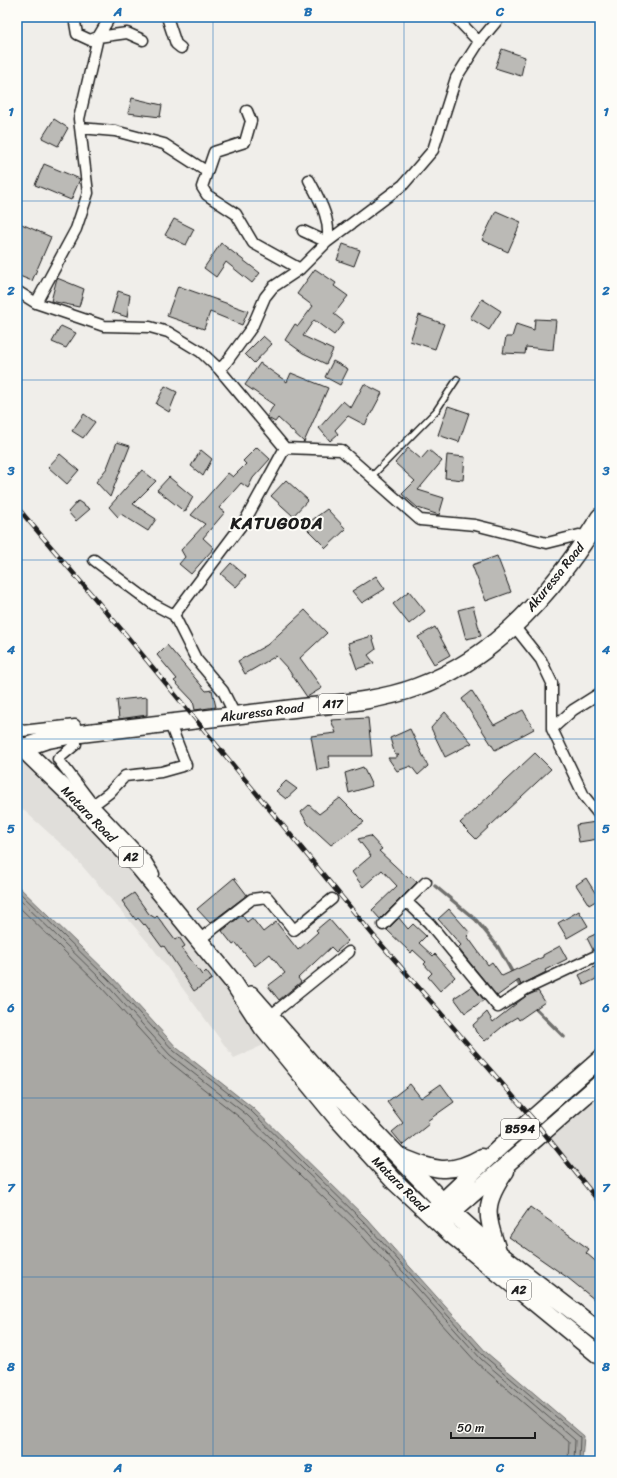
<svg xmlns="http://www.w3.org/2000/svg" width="617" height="1478" font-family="Sriracha,sans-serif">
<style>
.built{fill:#e0deda}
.water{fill:#a8a7a3;stroke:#706f6d}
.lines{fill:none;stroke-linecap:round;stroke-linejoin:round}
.shore{stroke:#545452;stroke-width:1}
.stream{stroke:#706f6d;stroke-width:3.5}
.building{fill:#bbbab6;stroke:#1c1c1c}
.service-casing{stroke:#1c1c1c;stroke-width:8}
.minor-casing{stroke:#1c1c1c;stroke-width:13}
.primary-casing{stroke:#1c1c1c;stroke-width:19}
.trunk-casing{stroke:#1c1c1c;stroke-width:20}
.service{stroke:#fdfcf7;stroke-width:5}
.minor{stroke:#fdfcf7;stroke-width:10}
.primary{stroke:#fdfcf7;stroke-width:16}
.trunk{stroke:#fdfcf7;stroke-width:17}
.rail-casing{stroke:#1c1c1c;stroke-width:4.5}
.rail{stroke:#fdfcf7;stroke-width:3;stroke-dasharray:9;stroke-linecap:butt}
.grid{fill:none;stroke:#1f6fb2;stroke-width:1;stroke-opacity:0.55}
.labels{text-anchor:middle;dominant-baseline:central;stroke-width:4;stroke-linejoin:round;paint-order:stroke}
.shield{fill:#fdfcf7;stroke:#605f5e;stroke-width:1}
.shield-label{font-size:12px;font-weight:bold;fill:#1c1c1c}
.street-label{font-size:13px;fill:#1c1c1c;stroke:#fdfcf7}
.district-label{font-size:17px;font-weight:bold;letter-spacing:1px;fill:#1c1c1c;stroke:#fdfcf7}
.neatline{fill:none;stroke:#1f6fb2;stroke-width:1.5}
.grid-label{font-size:13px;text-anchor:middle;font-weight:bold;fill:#1f6fb2}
</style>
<rect width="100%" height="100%" fill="#f0eeea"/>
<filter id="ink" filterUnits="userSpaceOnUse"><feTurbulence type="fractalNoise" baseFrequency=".025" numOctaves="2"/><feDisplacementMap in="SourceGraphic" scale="8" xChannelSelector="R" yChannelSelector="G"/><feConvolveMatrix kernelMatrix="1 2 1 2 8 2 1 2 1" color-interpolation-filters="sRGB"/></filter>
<g filter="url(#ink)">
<path class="built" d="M 17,743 L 233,982 L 266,1044 L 234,1058 L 152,947 L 71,853 L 17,804 Z
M 600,1083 L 600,1203 L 543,1133 Z"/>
<path class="water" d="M 17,885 L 112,977 L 177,1048 L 253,1108 L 367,1219 L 487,1353 L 584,1436 L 582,1461 L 17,1461 Z"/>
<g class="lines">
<path class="shore" d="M 17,890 L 109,980 L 174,1051 L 251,1111 L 364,1222 L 484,1356 L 580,1437 L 579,1461
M 17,897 L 105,983 L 170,1055 L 247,1115 L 361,1225 L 481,1359 L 575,1440 L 574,1461
M 17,905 L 101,987 L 166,1059 L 243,1120 L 356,1229 L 477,1363 L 569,1442 L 568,1461"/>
<path class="stream" d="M 435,886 L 476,920 L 498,947 L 528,1000
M 533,1006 L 564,1037"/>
</g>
<path class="building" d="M 502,49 L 525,57 L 521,76 L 495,68 Z
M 132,98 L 162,105 L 160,117 L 128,113 Z
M 54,119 L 68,128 L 58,146 L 42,138 Z
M 44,164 L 80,179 L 71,200 L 35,185 Z
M 496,211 L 521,222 L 508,252 L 482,240 Z
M 174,219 L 194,229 L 186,245 L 165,235 Z
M 17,222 L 51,237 L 32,281 L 17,275 Z
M 221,243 L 260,273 L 252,283 L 226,262 L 216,277 L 204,268 Z
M 343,244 L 360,250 L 354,266 L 337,260 Z
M 315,269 L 336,283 L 334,286 L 348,296 L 334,314 L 344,322 L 334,335 L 314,320 L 303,336 L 333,350 L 326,364 L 303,353 L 285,340 L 295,324 L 298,326 L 313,306 L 297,294 Z
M 57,278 L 84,289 L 79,307 L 51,301 Z
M 178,286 L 248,311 L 242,325 L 210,312 L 204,329 L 167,316 Z
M 118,291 L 130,295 L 127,317 L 112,312 Z
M 482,299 L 501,311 L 489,330 L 470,318 Z
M 419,315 L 444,324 L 435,349 L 410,341 Z
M 535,319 L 556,320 L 553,350 L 526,347 L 525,354 L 503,353 L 506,337 L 512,337 L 516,324 L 534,330 Z
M 61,326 L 76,333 L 66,348 L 52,342 Z
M 263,336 L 272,344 L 254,363 L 245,354 Z
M 333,361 L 348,369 L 340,385 L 325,377 Z
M 260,363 L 287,382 L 291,373 L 328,388 L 304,442 L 278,418 L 275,422 L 268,418 L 267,416 L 274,405 L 245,385 Z
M 364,384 L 382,393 L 365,425 L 348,416 L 335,430 L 338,434 L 330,441 L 319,428 L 343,401 L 351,408 Z
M 165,386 L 177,392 L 169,412 L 156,404 Z
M 448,406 L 469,413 L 459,442 L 438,435 Z
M 84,414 L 95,422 L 83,438 L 72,431 Z
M 117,442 L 130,446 L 110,497 L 96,482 L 107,468 Z
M 257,447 L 270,459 L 253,478 L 248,488 L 241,483 L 219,508 L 225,512 L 203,538 L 214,548 L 191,574 L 179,564 L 185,557 L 181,550 L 205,524 L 191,515 L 228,473 L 233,477 L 246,464 L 243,461 Z
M 408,448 L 421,459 L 429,450 L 442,461 L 418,490 L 444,498 L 439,515 L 418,508 L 402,494 L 415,481 L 395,463 Z
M 201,450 L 212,459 L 203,476 L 191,466 Z
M 60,454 L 79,470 L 67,484 L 48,467 Z
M 447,455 L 465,457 L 463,480 L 445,478 Z
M 142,470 L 156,481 L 133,504 L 156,519 L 148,531 L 121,514 L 118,517 L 109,507 Z
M 169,477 L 193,497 L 185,512 L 157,490 Z
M 286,480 L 308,500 L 293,516 L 271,496 Z
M 78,501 L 90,509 L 76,521 L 68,512 Z
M 327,509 L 346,529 L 326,548 L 304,526 Z
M 497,556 L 511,592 L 486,601 L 472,565 Z
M 231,563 L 246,576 L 236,587 L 221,574 Z
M 376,576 L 385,589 L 362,603 L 352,591 Z
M 409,591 L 425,611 L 409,624 L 393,604 Z
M 473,606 L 481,636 L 466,639 L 458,610 Z
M 305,610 L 327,633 L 300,658 L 322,688 L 307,697 L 288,669 L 276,656 L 245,674 L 238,661 L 267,645 Z
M 435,627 L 450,655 L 434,664 L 418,637 Z
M 372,636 L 376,649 L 368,655 L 374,663 L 357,669 L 348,643 Z
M 167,645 L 206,691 L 212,690 L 216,707 L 195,710 L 193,701 L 174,681 L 177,679 L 157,655 Z
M 472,691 L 494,725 L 523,710 L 534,729 L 495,750 L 462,699 Z
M 147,697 L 147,715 L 119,719 L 117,700 Z
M 445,712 L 472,743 L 445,757 L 431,728 Z
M 368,718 L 372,756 L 329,756 L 330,768 L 317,770 L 311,736 L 336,733 L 331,720 Z
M 410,729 L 428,766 L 418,775 L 411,766 L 397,771 L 388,758 L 395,758 L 399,755 L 395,755 L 390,738 Z
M 535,753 L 551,769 L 476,839 L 460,823 Z
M 363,767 L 372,786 L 349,793 L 345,773 Z
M 286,781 L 297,789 L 286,799 L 276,791 Z
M 340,798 L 364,822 L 331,845 L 308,824 L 301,812 L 309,805 L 319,814 Z
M 596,822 L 598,839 L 579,842 L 576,825 Z
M 370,836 L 382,849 L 379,851 L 408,878 L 410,876 L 417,882 L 380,919 L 372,910 L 397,886 L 382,870 L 363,887 L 352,872 L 371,856 L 358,839 Z
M 234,878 L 247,895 L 210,923 L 197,909 Z
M 586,878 L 599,899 L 589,905 L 576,885 Z
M 134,893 L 149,914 L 155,918 L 157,916 L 175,940 L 179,937 L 185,946 L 182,948 L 202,975 L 206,971 L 212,979 L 194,991 L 164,946 L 162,947 L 145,924 L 144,925 L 138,918 L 136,920 L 122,901 Z
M 449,909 L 470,933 L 467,936 L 488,965 L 492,962 L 502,976 L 543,957 L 543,955 L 560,946 L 567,959 L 545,970 L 546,972 L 521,985 L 519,980 L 497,996 L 458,948 L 461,945 L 438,919 Z
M 579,911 L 588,926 L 567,938 L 558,923 Z
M 242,915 L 247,922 L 252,918 L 263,932 L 276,922 L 298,950 L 318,932 L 316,930 L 329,919 L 348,941 L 336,952 L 331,947 L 298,978 L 301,982 L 279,1000 L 268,986 L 285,973 L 270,954 L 255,966 L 236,943 L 233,945 L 222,931 Z
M 399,918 L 408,929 L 413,924 L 426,936 L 419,943 L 433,956 L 435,954 L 455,977 L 440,991 L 428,977 L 432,973 L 424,964 L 426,962 L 413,950 L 411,953 L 387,930 Z
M 600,932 L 600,948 L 593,950 L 587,938 Z
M 600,964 L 600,977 L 584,985 L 579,975 Z
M 472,986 L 484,1000 L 465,1013 L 454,998 Z
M 538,991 L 545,1002 L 519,1020 L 517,1017 L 507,1023 L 485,1041 L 476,1032 L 473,1025 L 487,1012 L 493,1022 L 526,996 Z
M 410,1084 L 421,1098 L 441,1084 L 454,1102 L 427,1121 L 429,1124 L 403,1145 L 392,1132 L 403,1123 L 387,1102 Z
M 530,1207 L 589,1249 L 586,1253 L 600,1265 L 600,1304 L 568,1278 L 509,1237 Z"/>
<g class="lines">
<defs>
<path id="service" d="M 372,476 L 436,411 L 457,379"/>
<path id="minor" d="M 74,17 L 77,34 L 90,40 L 98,37 L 127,33 L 143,40
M 167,17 L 176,44 L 181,48
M 455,17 L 479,42 L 500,17
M 247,111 L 251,121 L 245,142 L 214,152 L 202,187 L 207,195 L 236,214 L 253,243 L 300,269
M 80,128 L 115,131 L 164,144 L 206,171
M 303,231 L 327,242 C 332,220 319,199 309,180
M 17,291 L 36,303 L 76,229 L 88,193 L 79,119 L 98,37 L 110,17
M 36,303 L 104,326 L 150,327 L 168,332 L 201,352 L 219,369 L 285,448 L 341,450 L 420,520 L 475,525 L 547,543 L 579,535 L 587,538
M 219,369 L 225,364 L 252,327 L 265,297 L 273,287 L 300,269 L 327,242 L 403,185 L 433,150 L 456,78 L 479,42
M 94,560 L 153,604 L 174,615 L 196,659 L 223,691 L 235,715
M 174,615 L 246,519 L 285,448
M 514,626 L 541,660 L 552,683 L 552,729 L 584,796 L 600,816
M 17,727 L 22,731 L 75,725 L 76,744 L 58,759 L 93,805 L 146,861 L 154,874
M 552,729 L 573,710 L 600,693
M 93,805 L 109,793 L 125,776 L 161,772 L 186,765 L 170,724
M 407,902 L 429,923 L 498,1007 L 526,989 L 600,954
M 383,925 L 426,882
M 197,936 L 199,940 L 252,899 L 267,897 L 294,930 L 332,899
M 270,1016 L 349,952"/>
<path id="primary" d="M 397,1155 C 432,1169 447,1177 482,1157
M 432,1211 L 501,1146 L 600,1059
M 443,1220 L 600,1083
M 499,1254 C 487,1216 481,1206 506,1171"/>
<path id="trunk" d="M 17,743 L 79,803 L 140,868 L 233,982 L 263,1028 L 336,1117 L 395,1182 L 451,1234 L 600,1356
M 22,748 L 46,740 L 76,734 C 147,725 218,717 289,709 C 331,704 377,702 417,687 C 497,658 557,587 600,517
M 251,995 L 329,1084 L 452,1212 L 499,1254 L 600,1332"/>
</defs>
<use href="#service" class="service-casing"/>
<use href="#minor" class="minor-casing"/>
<use href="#primary" class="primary-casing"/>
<use href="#trunk" class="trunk-casing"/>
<use href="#service" class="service"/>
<use href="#minor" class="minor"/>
<use href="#primary" class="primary"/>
<use href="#trunk" class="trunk"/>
<defs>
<path id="rail" d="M 17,507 L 126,635 L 373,935 L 532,1118 L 600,1203"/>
</defs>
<use href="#rail" class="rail-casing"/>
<use href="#rail" class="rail"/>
</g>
</g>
<path class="grid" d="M 213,17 L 213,1461M 404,17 L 404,1461M 17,201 L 600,201M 17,380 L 600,380M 17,560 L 600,560M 17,739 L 600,739M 17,918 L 600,918M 17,1098 L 600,1098M 17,1277 L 600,1277"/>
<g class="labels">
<g class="shield">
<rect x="319" y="694" width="28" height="20" rx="3"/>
<rect x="119" y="847" width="24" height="20" rx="3"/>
<rect x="501" y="1119" width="38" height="20" rx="3"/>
<rect x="507" y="1280" width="24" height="20" rx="3"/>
</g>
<g class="shield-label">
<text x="333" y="704">A17</text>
<text x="131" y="857">A2</text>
<text x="520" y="1129">B594</text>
<text x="519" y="1290">A2</text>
</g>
<g class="street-label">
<text transform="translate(555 577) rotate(-51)">Akuressa Road</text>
<text transform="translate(262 712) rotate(-7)">Akuressa Road</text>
<text transform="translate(89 814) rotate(46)">Matara Road</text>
<text transform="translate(400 1184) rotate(45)">Matara Road</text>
</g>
<g class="district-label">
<text x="277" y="523">KATUGODA</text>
</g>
</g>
<rect width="617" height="1478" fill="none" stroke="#fdfcf7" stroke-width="44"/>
<path d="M451 1432v6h84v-6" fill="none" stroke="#1c1c1c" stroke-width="2"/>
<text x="457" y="1432" font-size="12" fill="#1c1c1c" stroke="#fdfcf7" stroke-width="3" paint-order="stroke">50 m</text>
<rect x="22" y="22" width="573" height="1434" class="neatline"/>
<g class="grid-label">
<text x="118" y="16">A</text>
<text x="308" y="16">B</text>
<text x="500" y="16">C</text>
<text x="11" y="116">1</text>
<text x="606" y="116">1</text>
<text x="11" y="295">2</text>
<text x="606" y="295">2</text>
<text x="11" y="475">3</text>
<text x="606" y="475">3</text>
<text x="11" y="654">4</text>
<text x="606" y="654">4</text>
<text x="11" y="833">5</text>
<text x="606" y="833">5</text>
<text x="11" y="1012">6</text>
<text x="606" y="1012">6</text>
<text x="11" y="1192">7</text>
<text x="606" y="1192">7</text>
<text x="11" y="1371">8</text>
<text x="606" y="1371">8</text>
<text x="118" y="1472">A</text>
<text x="308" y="1472">B</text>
<text x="500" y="1472">C</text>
</g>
</svg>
